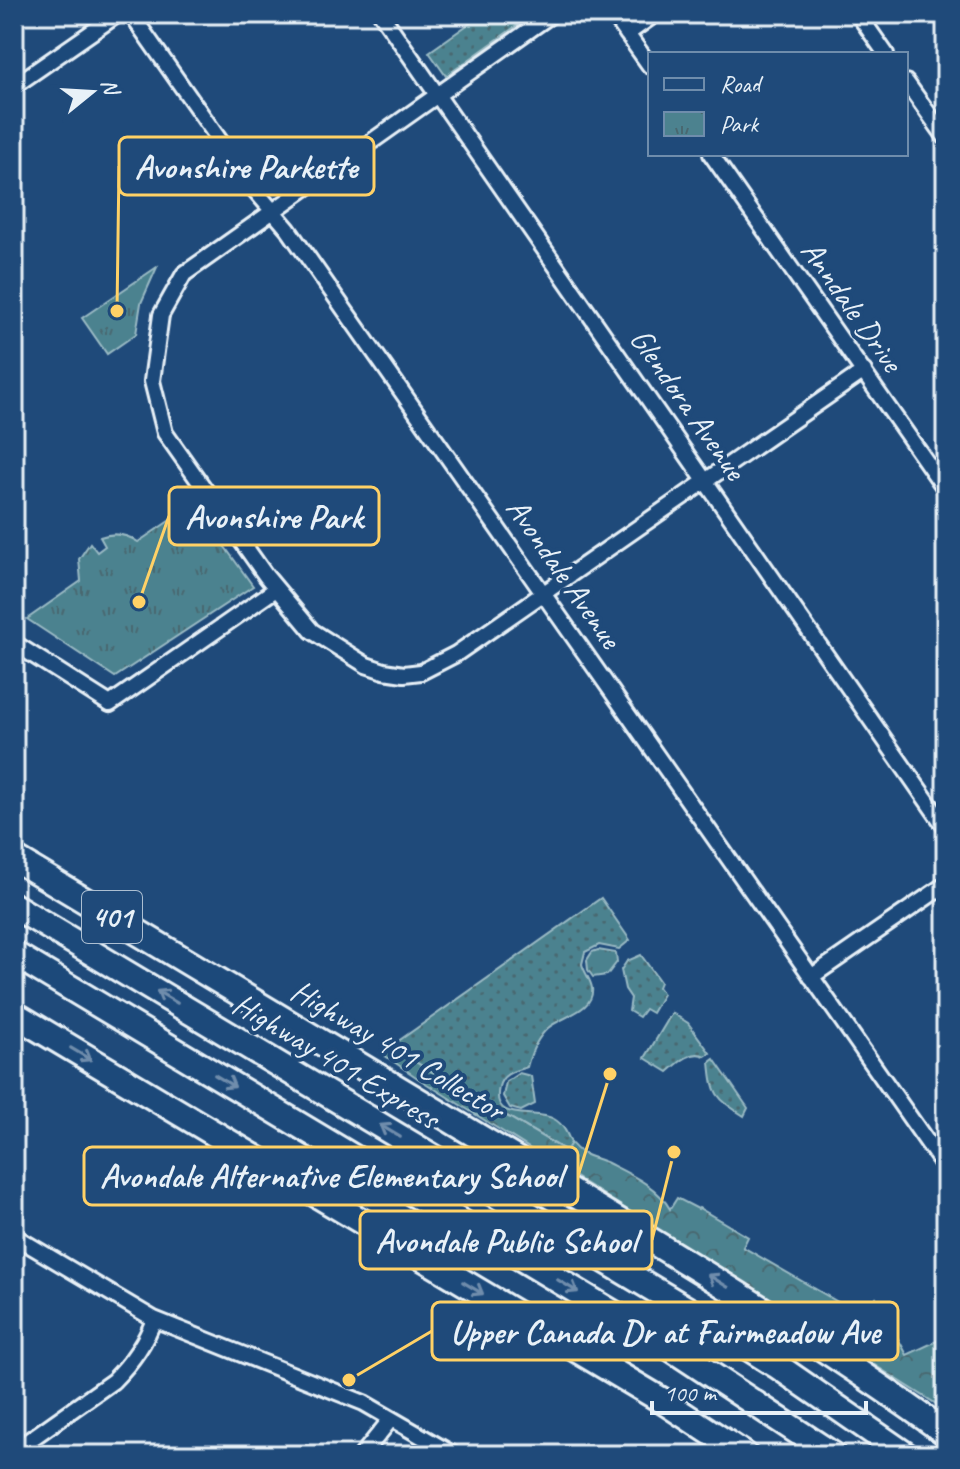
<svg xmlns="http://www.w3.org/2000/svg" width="960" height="1469" font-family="Caveat,sans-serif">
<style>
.grass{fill:url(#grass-dots);stroke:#9abac4;stroke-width:2}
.forest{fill:url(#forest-crowns);stroke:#9abac4;stroke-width:2}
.park{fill:url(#park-tufts);stroke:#9abac4;stroke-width:2}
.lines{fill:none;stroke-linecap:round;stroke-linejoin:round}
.street-casing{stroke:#e8f1f8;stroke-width:20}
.highway-casing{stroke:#e8f1f8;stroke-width:30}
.street{stroke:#1f4a7a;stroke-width:14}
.highway{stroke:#1f4a7a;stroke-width:24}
.oneway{stroke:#6f8dac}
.labels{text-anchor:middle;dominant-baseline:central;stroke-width:8;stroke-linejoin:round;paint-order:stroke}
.shield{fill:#1f4a7a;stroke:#acbfd2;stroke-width:2}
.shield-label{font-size:30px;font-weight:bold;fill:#e8f1f8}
.street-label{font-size:32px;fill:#e8f1f8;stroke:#1f4a7a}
.leader{fill:none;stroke:#ffd166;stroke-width:3}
.callout-dot{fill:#ffd166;stroke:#1f4a7a;stroke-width:3}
.callout{fill:#1f4a7a;stroke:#ffd166;stroke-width:3}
.callout-label{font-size:34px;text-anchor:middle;font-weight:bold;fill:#e8f1f8}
</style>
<defs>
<pattern id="grass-dots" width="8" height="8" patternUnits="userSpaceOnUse" patternTransform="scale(2)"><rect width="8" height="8" fill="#4c828f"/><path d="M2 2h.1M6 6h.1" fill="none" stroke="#496870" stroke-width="1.8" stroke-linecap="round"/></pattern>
<pattern id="forest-crowns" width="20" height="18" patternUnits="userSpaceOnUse" patternTransform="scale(2)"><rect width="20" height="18" fill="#4c828f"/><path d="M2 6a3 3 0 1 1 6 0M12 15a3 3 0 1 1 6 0" fill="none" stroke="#496870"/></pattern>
<pattern id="park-tufts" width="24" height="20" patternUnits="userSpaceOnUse" patternTransform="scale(2)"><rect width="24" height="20" fill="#4c828f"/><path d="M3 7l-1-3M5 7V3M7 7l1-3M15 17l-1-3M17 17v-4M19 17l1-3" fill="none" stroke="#496870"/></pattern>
</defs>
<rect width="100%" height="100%" fill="#1f4a7a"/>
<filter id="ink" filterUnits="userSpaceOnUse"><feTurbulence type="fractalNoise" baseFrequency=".0125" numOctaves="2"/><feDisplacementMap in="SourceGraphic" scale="16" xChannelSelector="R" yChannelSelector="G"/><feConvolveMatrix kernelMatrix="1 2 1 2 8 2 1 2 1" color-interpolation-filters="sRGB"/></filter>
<g filter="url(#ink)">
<path class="grass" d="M 483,14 L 533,14 L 446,76 L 429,52 Z
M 601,898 L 630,940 L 619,949 L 599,945 L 585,952 L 582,964 C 584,972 591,980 592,988 C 595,1011 562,1016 548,1028 C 537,1038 531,1052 527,1067 C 515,1071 502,1073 499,1087 C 490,1125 537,1108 554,1119 C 563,1124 567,1133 571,1143 L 567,1151 L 390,1047 Z
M 641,955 L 660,982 L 658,987 L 663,994 L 652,1013 L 645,1009 L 639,1017 L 629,1011 L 631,998 L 625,989 L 621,970 L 627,961 Z
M 672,1013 L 688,1023 L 710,1053 L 705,1056 C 692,1049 678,1063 668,1072 L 645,1058 Z
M 714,1059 L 748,1108 L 744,1116 C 715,1097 713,1095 710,1062 Z
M 519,1073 L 531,1076 L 535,1104 L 521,1111 L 510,1108 L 503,1096 L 506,1082 Z"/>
<path class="forest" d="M 390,1047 L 566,1151 L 571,1143 C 583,1158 594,1156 610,1164 C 632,1175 658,1187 670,1209 L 677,1198 L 698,1209 L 699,1208 L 748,1237 L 743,1247 L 862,1316 L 876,1298 L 907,1355 L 941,1339 L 946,1410 L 419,1079 L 381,1053 Z"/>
<path class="park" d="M 157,267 L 141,303 L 136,334 L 107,354 L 82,318 Z
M 194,504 L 253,586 L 115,677 L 27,619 L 81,581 L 79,559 L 90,543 L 97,552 L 105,546 L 100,537 C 114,532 126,534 138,542 Z
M 598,950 L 616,953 L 617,962 L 607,975 L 593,977 L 588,970 L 587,960 L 592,952 Z"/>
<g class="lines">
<defs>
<path id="street" d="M 131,14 L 253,188 L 288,229 L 946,1169
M 381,14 L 946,828
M 552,14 L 184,274 L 161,315 L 152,381 L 165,433 L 266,576 L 312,631 L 366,665 L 384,671 L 404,674 L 421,672 L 456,654 L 864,371
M 613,14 L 650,66
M 858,14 L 886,54
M 627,34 L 655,14
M 906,82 L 946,138
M 14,86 L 118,14
M 711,154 L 946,490
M 14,643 L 110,704 L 276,589
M 811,977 L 946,884
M 14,1236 L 154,1319 L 364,1403 L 454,1455
M 14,1451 L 113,1381 C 131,1363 146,1342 154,1319
M 362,1455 L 391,1419"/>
<path id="highway" d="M 14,858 C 197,968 381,1077 564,1188 C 694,1266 823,1344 946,1433
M 14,906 L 690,1311 L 776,1365 L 906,1455
M 14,954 L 663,1343 L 833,1455
M 14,1014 L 663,1401 L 745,1455"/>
</defs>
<use href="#street" class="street-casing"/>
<use href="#highway" class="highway-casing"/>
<use href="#street" class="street"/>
<use href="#highway" class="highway"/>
</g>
<defs><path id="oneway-shaft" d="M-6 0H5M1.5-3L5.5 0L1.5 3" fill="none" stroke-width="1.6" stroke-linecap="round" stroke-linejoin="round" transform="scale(2)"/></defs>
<g class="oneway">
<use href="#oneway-shaft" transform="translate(167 997) rotate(-149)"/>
<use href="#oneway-shaft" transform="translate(81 1054) rotate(31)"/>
<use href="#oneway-shaft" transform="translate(225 1081) rotate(31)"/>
<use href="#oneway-shaft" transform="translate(390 1131) rotate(-149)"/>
<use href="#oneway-shaft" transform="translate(718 1281) rotate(-148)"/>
<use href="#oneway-shaft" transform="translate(568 1286) rotate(31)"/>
<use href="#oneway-shaft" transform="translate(473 1288) rotate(31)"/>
</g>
</g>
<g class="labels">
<rect class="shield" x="82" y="891" width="60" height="52" rx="6"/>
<g class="shield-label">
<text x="112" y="917">401</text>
</g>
<g class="street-label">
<text transform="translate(852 306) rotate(55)">Anndale Drive</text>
<text transform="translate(688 404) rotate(55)">Glendora Avenue</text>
<text transform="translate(564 573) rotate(55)">Avondale Avenue</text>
<text transform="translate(398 1050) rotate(31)">Highway 401 Collector</text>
<text transform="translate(336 1061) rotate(31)">Highway 401 Express</text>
</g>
</g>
<path class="leader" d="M117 311L119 166M139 602L169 516M610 1074L578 1176M674 1152L652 1240M349 1380L432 1331"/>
<g class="callout-dot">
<circle cx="117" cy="311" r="8"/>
<circle cx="139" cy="602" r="8"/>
<circle cx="610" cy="1074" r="8"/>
<circle cx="674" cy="1152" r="8"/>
<circle cx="349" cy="1380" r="8"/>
</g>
<g class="callout">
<rect x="119" y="137" width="255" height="58" rx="8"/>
<rect x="169" y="487" width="210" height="58" rx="8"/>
<rect x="84" y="1147" width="494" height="58" rx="8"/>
<rect x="360" y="1211" width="292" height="58" rx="8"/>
<rect x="432" y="1302" width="466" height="58" rx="8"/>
</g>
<g class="callout-label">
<text x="246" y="178">Avonshire Parkette</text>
<text x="274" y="528">Avonshire Park</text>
<text x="331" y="1187">Avondale Alternative Elementary School</text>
<text x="506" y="1252">Avondale Public School</text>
<text x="665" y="1343">Upper Canada Dr at Fairmeadow Ave</text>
</g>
<rect width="960" height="1469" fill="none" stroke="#1f4a7a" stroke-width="48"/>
<rect x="24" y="24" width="912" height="1421" fill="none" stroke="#e8f1f8" stroke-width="3" filter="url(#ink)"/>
<rect x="648" y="52" width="260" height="104" fill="#1f4a7a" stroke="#6f8dac" stroke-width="2"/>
<rect x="664" y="78" width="40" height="12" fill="#1f4a7a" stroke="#6f8dac" stroke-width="2"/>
<text x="720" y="92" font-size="24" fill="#e8f1f8">Road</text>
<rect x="664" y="112" width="40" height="24" fill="url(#park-tufts)" stroke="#6f8dac" stroke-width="2"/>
<text x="720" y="132" font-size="24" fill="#e8f1f8">Park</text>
<g transform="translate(92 92) rotate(72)" stroke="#1f4a7a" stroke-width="6" paint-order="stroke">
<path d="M0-6L14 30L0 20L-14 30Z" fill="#e8f1f8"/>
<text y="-12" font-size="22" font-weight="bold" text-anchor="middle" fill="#e8f1f8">N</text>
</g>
<path d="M652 1401v12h214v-12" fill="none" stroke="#e8f1f8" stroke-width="4"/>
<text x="664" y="1401" font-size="24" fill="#e8f1f8" stroke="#1f4a7a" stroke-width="6" paint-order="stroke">100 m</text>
</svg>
